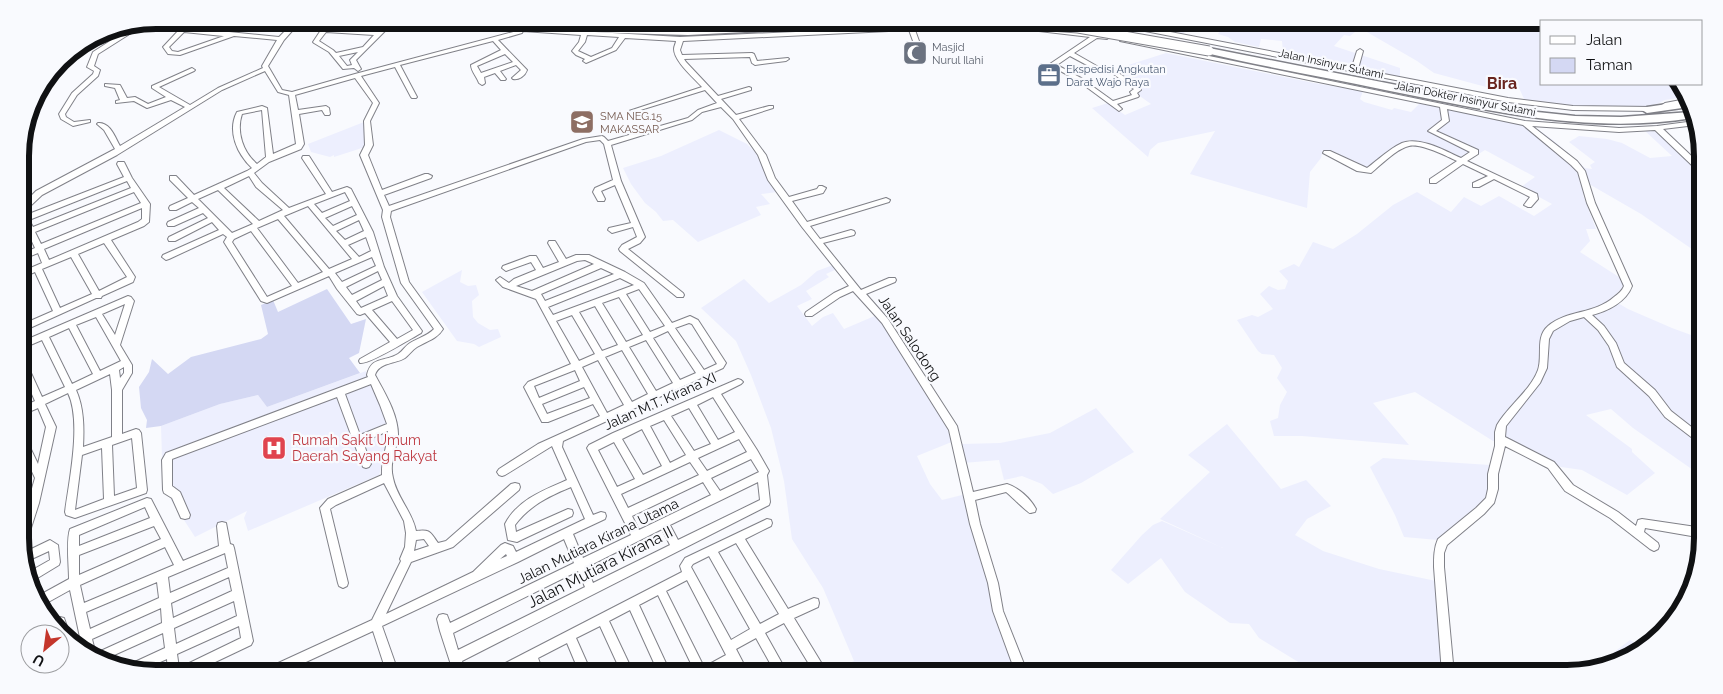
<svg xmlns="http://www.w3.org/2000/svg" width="1723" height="694" font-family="Raleway,sans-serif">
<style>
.built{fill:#edeffe}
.green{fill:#d4d8f3}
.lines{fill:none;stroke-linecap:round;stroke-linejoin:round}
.minor-casing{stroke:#808188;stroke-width:2}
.highway-casing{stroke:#808188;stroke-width:3}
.minor{fill:#fff;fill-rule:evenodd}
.highway{fill:#fff;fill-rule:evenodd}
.highway-bridge-casing{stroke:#808188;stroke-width:11;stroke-linecap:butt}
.highway-bridge{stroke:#fff;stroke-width:9}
.labels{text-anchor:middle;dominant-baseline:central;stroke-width:4.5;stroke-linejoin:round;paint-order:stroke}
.far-worship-label{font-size:11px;fill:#5b616d;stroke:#f9fafe;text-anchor:start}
.far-street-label{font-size:11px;fill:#101113;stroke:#f9fafe}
.far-service-label{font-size:11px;fill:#4e5e75;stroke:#f9fafe;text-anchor:start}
.far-education-label{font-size:11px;fill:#785e54;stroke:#f9fafe;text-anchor:start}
.street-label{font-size:14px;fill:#101113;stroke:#f9fafe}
.health-label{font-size:14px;fill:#be3a42;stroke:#f9fafe;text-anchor:start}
.far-district-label{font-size:16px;font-weight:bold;fill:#69251e;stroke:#f9fafe}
.near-street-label{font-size:16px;fill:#101113;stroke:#f9fafe}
.rim{fill:none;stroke:#101113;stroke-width:6}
</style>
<rect width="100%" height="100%" fill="#f9fafe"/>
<path class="built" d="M 1182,20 L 1567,20 L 1574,21 L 1542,21 L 1542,84 L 1679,84 L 1685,97 L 1665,100 L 1657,104 L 1642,107 L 1564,106 L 1525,101 L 1519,88 L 1502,90 L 1490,88 L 1434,73 L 1417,61 L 1360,28 L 1350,36 L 1344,35 L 1334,46 L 1400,68 L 1400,77 L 1283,52 L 1282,41 L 1261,39 L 1259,47 L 1235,42 L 1228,37 L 1218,34 L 1220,31 L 1194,21 L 1183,34 L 1177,32 L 1181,27 L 1178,26 Z
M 1166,53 L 1314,83 L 1363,91 L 1360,99 L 1364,102 L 1392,110 L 1394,108 L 1411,112 L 1420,103 L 1532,125 L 1554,141 L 1585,168 L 1592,169 L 1590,165 L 1595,162 L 1569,142 L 1579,136 L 1607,139 L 1622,143 L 1650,158 L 1672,156 L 1644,130 L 1662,129 L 1702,167 L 1702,256 L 1641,214 L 1589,184 L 1591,193 L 1583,195 L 1596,229 L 1586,229 L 1590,241 L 1580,252 L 1622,279 L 1623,287 L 1611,299 L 1628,309 L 1672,328 L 1702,339 L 1703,477 L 1633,428 L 1611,409 L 1586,415 L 1632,449 L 1632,452 L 1655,473 L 1627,495 L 1582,470 L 1561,467 L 1506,440 L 1493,441 L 1415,392 L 1373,403 L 1409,445 L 1302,436 L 1274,436 L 1270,421 L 1278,418 L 1280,405 L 1287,392 L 1277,378 L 1282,368 L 1274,355 L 1262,354 L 1258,351 L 1237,320 L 1252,315 L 1258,317 L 1273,309 L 1260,294 L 1269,286 L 1278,290 L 1285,289 L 1288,281 L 1279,271 L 1294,264 L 1299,267 L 1313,242 L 1333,249 L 1357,234 L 1393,205 L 1417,192 L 1451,212 L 1464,197 L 1481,206 L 1499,196 L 1534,216 L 1552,204 L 1521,187 L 1535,177 L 1485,150 L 1466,162 L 1421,144 L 1407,140 L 1365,170 L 1323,150 L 1321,158 L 1310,172 L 1307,208 L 1190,174 L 1215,131 L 1158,143 L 1150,150 L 1148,157 L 1092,108 L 1108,103 L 1125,115 L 1151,104 L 1134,92 L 1142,89 L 1117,73 L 1119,68 Z
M 364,122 L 365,147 L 334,157 L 334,155 L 330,157 L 311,152 L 308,144 Z
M 719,130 L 747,144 L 757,154 L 771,186 L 777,192 L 761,194 L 770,204 L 756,207 L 761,215 L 698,242 L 673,220 L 663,221 L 656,212 L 645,203 L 631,184 L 623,168 L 661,156 Z
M 833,265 L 837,269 L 826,274 L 829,277 L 806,291 L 812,299 L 797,306 L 812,326 L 823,317 L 833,313 L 844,329 L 877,315 L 922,383 L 954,441 L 917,456 L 930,484 L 942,500 L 966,494 L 1019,674 L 824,674 L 854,661 L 823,588 L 792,539 L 784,481 L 771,428 L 751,375 L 736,341 L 701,308 L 744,279 L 769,303 L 801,285 L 817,271 Z
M 462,270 L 460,282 L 468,286 L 476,285 L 479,295 L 472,301 L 473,317 L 478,323 L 490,330 L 498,329 L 501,337 L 479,347 L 474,344 L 457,341 L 422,292 Z
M 366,371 L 386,422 L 389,440 L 379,475 L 248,531 L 244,518 L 247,511 L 195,537 L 171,500 L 162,457 L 161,426 L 220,404 L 258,395 L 267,407 Z
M 1096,408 L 1134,452 L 1081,483 L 1053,494 L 1042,484 L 1022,476 L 1004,480 L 999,460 L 963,463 L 962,444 L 1000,443 L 1050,433 Z
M 1227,424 L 1281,489 L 1306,480 L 1331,506 L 1307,519 L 1295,535 L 1323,551 L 1379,569 L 1436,581 L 1439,599 L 1439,633 L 1444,674 L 1318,674 L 1259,638 L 1249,624 L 1230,623 L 1185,592 L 1161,558 L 1128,584 L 1111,570 L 1142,535 L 1153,525 L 1162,521 L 1223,548 L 1160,519 L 1210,472 L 1188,455 Z
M 1383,458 L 1490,465 L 1490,493 L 1484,502 L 1438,540 L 1404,537 L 1395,515 L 1370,467 Z
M 1630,640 L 1644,648 L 1609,661 L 1609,656 Z"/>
<path class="green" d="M 327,289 L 351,324 L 366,319 L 359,353 L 349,358 L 360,373 L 267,407 L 258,395 L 220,404 L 161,426 L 146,428 L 147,420 L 141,408 L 139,387 L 149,372 L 152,359 L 168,374 L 191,357 L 261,339 L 268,334 L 261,305 L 273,300 L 278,312 Z"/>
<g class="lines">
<defs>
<path id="minor" d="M 193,20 L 200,20 L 189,29 L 222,32 L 236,20 L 260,20 L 292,23 L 295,20 L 331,22 L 332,23 L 328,28 L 378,32 L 390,20 L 396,20 L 356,60 L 361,69 L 358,71 L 354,68 L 343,69 L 329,52 L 314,43 L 313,42 L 325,24 L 300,22 L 284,40 L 268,66 L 282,90 L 292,92 L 355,74 L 517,31 L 415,22 L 412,20 L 435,20 L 527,28 L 680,37 L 932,26 L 933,27 L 930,29 L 915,30 L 919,41 L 916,43 L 913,41 L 909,30 L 683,41 L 680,50 L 682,55 L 752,53 L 754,54 L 757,61 L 788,58 L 789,59 L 786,61 L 755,65 L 752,63 L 750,57 L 684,59 L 686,62 L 718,96 L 749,87 L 751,88 L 751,90 L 721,99 L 736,115 L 769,106 L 773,106 L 773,108 L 739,119 L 766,155 L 775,178 L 789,197 L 817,189 L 819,186 L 822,186 L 826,188 L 823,193 L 792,201 L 807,222 L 886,198 L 890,200 L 889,202 L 810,226 L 820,239 L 851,230 L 854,231 L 855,233 L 854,235 L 823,243 L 861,290 L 889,278 L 895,278 L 896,280 L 895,282 L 866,294 L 888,319 L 957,426 L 973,492 L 1007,484 C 1019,488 1030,498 1036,509 L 1035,512 C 1033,512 1032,513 1030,513 C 1028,513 1011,496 1006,492 L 975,500 L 980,524 L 998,583 L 1003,611 L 1028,674 L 1016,674 L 993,611 L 988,583 L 970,524 L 949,430 L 882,323 L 853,291 L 840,297 L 812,316 L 806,316 L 805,314 L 806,312 L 834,293 L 849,286 L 802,227 L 768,180 L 758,155 L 733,119 L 721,107 L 702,112 L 692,120 L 611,145 L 621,181 L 645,237 L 640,243 L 628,249 L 683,293 L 684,295 L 683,297 L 677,297 L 620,251 L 619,249 L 622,245 L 637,237 L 633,227 L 612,233 L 608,230 L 609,228 L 631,223 L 615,185 L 601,191 L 605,199 L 604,201 L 598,201 L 593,192 L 595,188 L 613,180 L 604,144 L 600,140 L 586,142 L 391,211 L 390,217 L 409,282 L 443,329 C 437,339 427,341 417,347 C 412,350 410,354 405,358 C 396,364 379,362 375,375 C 385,393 399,416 398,437 C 396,451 389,463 393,478 C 397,498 412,511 416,531 C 431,529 430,532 438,543 L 446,541 L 511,484 L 515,483 L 519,484 L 520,487 L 519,490 L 453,547 L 411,562 L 386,614 L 473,572 L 501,545 L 505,543 L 513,546 L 516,552 L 585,519 L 571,487 C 549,496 529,506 515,525 L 516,532 L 568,509 L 572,510 L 573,513 L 572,516 L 521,540 L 517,542 L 508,540 L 505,524 C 517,500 544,490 567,480 L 552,446 L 505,475 L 502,476 L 499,475 L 497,472 L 499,469 L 538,444 L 600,416 L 593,404 L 548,422 L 542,422 L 524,387 L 528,382 L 571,364 L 536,299 L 503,287 L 496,280 L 500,277 L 509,283 L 514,279 L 536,270 L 531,262 L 506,271 L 502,268 L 503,266 L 530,256 L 536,256 L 543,268 L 559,262 L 548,243 L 549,241 L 555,241 L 566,259 L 576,255 L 589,255 L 625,272 L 644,283 L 672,323 L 690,316 L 698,320 L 726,363 L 723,368 L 563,441 L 562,447 L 593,515 L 601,512 L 605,513 L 606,516 L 605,519 L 573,534 L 583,558 L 631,535 L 587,448 L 589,445 L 613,433 L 738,379 L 741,380 L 743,382 L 741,384 L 721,394 L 757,450 L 769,471 L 767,475 L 770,502 L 769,505 L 462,661 L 466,674 L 454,674 L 440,631 L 437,619 L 439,615 L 443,614 L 447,615 L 450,623 L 574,563 L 564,539 L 518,562 L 382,626 L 399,674 L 387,674 L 373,631 L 280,674 L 261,674 L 263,670 L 372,620 L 401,561 L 400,559 L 405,547 L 406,533 L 404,521 L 384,483 L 336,505 L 330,509 L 348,583 L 347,586 L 343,588 L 339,586 L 338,583 L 320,508 L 328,499 L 382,475 C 381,459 388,446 388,431 L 363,442 L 371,464 L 369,467 L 366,468 L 363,467 L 337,397 L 172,459 L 172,486 L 180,492 L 190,515 L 189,518 L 185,519 L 181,518 L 172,498 L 164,493 L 163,490 L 162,460 L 166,453 L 368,377 L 367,375 C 371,356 385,362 398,354 C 403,351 405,346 410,343 C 418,338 427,336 434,329 L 401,283 L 382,217 L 383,210 L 360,155 L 365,145 L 364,121 L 373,103 L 355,78 L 295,95 L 298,110 L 326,106 L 329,108 L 330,114 L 329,115 L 325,115 L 322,110 L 299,114 L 304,144 L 301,149 L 269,162 L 254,173 L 262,183 L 289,208 L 326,194 L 302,158 L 303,156 L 309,156 L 332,192 L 347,187 L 351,189 L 373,232 L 384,267 L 397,296 L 422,331 L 421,333 C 410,339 369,365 360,363 L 359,361 L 360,359 L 390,342 L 365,313 L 360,315 L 357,314 L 337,289 L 329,276 L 267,303 L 261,301 L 224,242 L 227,237 L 223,234 L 169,259 L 166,260 L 162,257 L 163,255 L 219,230 L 212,222 L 175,241 L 169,241 L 168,239 L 169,237 L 208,218 L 203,213 L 174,226 L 168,226 L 167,224 L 168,222 L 199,208 L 192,202 L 176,210 L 170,210 L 169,208 L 170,206 L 188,198 L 170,180 L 170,176 L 176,176 L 194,195 L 247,171 L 252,168 C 237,154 227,131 237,112 L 262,106 L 267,108 L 273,154 L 296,144 L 289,95 L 278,92 L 265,71 L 222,90 L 117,155 L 42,195 L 24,212 L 21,212 L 21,206 L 36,191 L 115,149 L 104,130 L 97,124 L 98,123 C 110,122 115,137 120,146 L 185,107 L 171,100 L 147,108 L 134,101 L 116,103 L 116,101 L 120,100 L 115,88 L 105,86 L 105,84 L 120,85 L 127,98 L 135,97 L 148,104 L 166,97 L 152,88 L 152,86 L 192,68 L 195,70 L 194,71 L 159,87 L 190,105 L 218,88 L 263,68 L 262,66 L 277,40 L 234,36 L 180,55 L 168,54 L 163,47 L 178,31 L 139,28 L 98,54 L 94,66 L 100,70 L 98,76 L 77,95 L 65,114 L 66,117 L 74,122 L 90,120 L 90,122 L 73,126 L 61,119 L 59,114 L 72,93 L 93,74 L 94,71 L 87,67 L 93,52 L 132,27 L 132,25 L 182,28 ZM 242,22 L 289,27 L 279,37 L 229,32 ZM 523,31 L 581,35 L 579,42 L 572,51 L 576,55 L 585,59 L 583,61 L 586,63 L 616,50 L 625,38 L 676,41 C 676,43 674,46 674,49 C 674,61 693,77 702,87 L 629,111 L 632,113 L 634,112 L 705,90 L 717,103 L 698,110 L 688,118 L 608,141 L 604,137 L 602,136 L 583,139 L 389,206 L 384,195 L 431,178 L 432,176 L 428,174 L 425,174 L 382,190 L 368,155 L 373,145 L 370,121 L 379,103 L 361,76 L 395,67 L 411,97 L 412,98 L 416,98 L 417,97 L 400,65 L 493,41 L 501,50 L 471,65 C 471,71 477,77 479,83 L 482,85 L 484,84 L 485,83 L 484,77 L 495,73 L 501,80 L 505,80 L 506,79 L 500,71 L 516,65 L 521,70 L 512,78 L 513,79 C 519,80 525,76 527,70 L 498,40 L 522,33 ZM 184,32 L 223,36 L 224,36 L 178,52 L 172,51 L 169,47 ZM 326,32 L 374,35 L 363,47 L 336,53 L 333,50 L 319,41 ZM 587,35 L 619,37 L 612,48 L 591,57 L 578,51 L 585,42 ZM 358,52 L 350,60 L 352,65 L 347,66 L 339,56 ZM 505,54 L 513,62 L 481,73 L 477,66 ZM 262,110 L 266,157 L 257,164 C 243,152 236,132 242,114 ZM 249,176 L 256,187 L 283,210 L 259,221 L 224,188 ZM 218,190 L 253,224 L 232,233 L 198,199 ZM 345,192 L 350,201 L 322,213 L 314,204 ZM 308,206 L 352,259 L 329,269 L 284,216 ZM 352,206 L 357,215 L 333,226 L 325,218 ZM 278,219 L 323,272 L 298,283 L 257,228 ZM 359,220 L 364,231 L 345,240 L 336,231 ZM 251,231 L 292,286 L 267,297 L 232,242 L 234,239 ZM 366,237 L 371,251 L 359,257 L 348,245 ZM 372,257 L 376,266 L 342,282 L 335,273 ZM 585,260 L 594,264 L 532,291 L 516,286 L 577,261 ZM 601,268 L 614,274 L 545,301 L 541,294 ZM 378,271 L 382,280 L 352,295 L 346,287 ZM 620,278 L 634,285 L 553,315 L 548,307 ZM 384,286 L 388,296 L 361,308 L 356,301 ZM 639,289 L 665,326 L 650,332 L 626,294 ZM 619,297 L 643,335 L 626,342 L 602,303 ZM 392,301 L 413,330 L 397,339 L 372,310 ZM 595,306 L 618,345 L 602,351 L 579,312 ZM 572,315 L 595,354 L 579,361 L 556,321 ZM 689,323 L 692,324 L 717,364 L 704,370 L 675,328 ZM 668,331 L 696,373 L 680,380 L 653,338 ZM 646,340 L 673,383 L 656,391 L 629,347 ZM 622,350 L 648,394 L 632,402 L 605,357 ZM 598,360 L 624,405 L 607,413 L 582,367 ZM 575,370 L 580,381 L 539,398 L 534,386 ZM 371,384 L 380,405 L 387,424 L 360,435 L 345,394 ZM 584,387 L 590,398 L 547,414 L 542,404 ZM 713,397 L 735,432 L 718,440 L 697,405 ZM 689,408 L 711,444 L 694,451 L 671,416 ZM 664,420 L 686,455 L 670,463 L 650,426 ZM 642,429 L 662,466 L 643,475 L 622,439 ZM 739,439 L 747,452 L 707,471 L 698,458 ZM 614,442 L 635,479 L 617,487 L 598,450 ZM 751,459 L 759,472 L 720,491 L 711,478 ZM 690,462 L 699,475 L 628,508 L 621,494 ZM 703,482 L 711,495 L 639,530 L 632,516 ZM 758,482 L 760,500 L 678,540 L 670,525 ZM 662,529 L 670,545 L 593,583 L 587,567 ZM 424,539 L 429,546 L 414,551 L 416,540 ZM 506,554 L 507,556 L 500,559 ZM 578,571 L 585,587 L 458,650 L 453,633 Z
M 566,20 L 684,22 L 762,20 L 759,22 L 684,26 L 569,22 Z
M 1096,20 L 1108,20 L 1352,67 L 1357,51 L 1360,49 L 1363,51 L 1358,69 L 1508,98 L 1573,106 L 1652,107 L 1655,109 L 1652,111 L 1573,110 L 1508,102 L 1099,22 Z
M 958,24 L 1003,25 L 1006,27 L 1003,29 L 956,27 L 956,25 Z
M 1041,28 L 1109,36 L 1110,37 L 1107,39 L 1097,38 L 1074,53 L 1102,69 L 1102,71 L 1098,71 L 1070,56 L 1057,65 L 1081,78 L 1113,101 L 1132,95 L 1130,92 L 1134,89 L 1112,73 L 1113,72 L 1117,72 L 1141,88 L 1141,90 L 1137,93 L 1139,96 L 1138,97 L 1117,104 L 1122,109 L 1119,111 L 1077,80 L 1053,67 L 1042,74 L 1038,74 L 1038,72 L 1090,37 L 1039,31 L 1039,29 Z
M 1122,38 L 1525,121 L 1619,128 L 1657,126 L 1695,121 L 1696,125 L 1663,129 L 1702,166 L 1702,172 L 1699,172 L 1655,130 L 1619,132 L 1532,126 L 1577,161 L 1585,171 L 1595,203 L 1632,286 C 1626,302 1608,311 1592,315 L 1604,326 L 1616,343 L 1624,363 L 1655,390 L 1671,411 L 1703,436 L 1703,446 L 1665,417 L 1649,396 L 1617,367 L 1609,346 L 1598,330 L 1584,317 L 1570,321 L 1553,331 L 1549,339 L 1547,368 L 1540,383 L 1506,426 L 1505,437 L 1554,462 L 1573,485 L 1618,512 L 1636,526 L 1638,520 L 1642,519 L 1703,528 L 1703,538 L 1645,528 L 1644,532 L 1658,543 L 1659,546 L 1658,549 L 1654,551 L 1650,549 L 1610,518 L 1565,491 L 1548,468 L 1505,446 L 1498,474 L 1498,489 L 1494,503 L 1484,514 L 1447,545 L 1444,553 L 1444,567 L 1454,674 L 1442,674 L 1434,567 C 1434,557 1434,548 1438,539 L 1476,508 L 1486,498 L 1488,489 L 1488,474 L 1495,446 L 1495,432 L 1497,425 C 1508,406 1530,391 1538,370 C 1543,356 1535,337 1548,326 C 1567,310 1595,314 1614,297 C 1618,294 1622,291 1624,286 L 1587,203 L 1578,172 L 1571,165 L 1523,125 L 1447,109 L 1449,121 L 1436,131 L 1478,150 L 1478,154 L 1467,161 L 1537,194 L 1538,199 L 1531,207 L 1528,207 L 1524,205 L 1530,197 L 1494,179 L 1479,187 L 1473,187 L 1473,183 L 1488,176 L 1463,164 L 1436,183 L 1430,183 L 1430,179 L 1457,161 C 1446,156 1421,143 1409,146 C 1396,149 1381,165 1371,173 L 1357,171 L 1323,153 L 1324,151 L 1330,151 L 1367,168 C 1378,160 1389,149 1402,143 C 1419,136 1446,151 1461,158 L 1470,152 L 1428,131 L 1442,120 L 1440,107 L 1120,41 L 1120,39 Z
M 1686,99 L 1687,103 L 1665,107 L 1662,105 L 1665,103 Z
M 118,162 L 124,162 L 132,178 L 150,204 L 149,222 L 144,226 L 111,240 L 135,277 L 133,282 L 102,296 L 101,298 L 96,298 L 21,332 L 21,325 L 53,311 L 35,272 L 21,278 L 21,272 L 42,263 L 38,253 L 21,260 L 21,254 L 35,248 L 23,222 L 21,222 L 21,217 L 124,177 L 117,164 ZM 127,181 L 131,188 L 33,227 L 29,220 ZM 134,192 L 141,203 L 41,244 L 35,232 ZM 142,208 L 142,219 L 138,222 L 49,260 L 44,249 ZM 104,243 L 127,277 L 99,291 L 78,254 ZM 71,257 L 92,294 L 60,308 L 42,269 Z
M 128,296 L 131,297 L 134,301 L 120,345 L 132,365 L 132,373 L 122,390 L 122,434 L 136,429 L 139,430 L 141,433 L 147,490 L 146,493 L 75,518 L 66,515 L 65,512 C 69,481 82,422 68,393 L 45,404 L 56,427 L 39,503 L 31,528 L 26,535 L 22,536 L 22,523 L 35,478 L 22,450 L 22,436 L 25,437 L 38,464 L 46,427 L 38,408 L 22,415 L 22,407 L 35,401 L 22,371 L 21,357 L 25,360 L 42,397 L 65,387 L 42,340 L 21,349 L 21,342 ZM 125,304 L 115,335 L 102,314 ZM 96,317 L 121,361 L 100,371 L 76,325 ZM 69,328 L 93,374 L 72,384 L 49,337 ZM 124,367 L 124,373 L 120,378 L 119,370 ZM 110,374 L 112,390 L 112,437 L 83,447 C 84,428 84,408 76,390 ZM 132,438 L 137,488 L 114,496 L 112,445 ZM 102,448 L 104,499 L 75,510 L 82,455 Z
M 147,498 L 151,499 L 183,561 L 219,546 L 217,526 L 218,523 L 222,522 L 226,523 L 230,544 L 233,545 L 234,548 L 253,641 L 251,645 L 190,674 L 168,674 L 167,659 L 140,671 L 125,669 L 126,666 L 165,648 L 163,633 L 103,660 L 94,654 L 162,623 L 161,608 L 92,639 L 95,651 L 93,654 L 82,647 L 70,590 L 43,605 L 38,596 L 69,579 C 69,566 66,540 70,529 ZM 145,507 L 150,518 L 79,546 L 79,535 ZM 154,526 L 161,539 L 79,575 L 79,555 ZM 165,547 L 174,565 L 84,603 L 80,585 ZM 225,553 L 228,568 L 170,593 L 168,577 ZM 229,577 L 232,591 L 173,618 L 171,603 ZM 157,582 L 159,598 L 90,629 L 86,612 ZM 234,601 L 237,616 L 176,644 L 174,628 ZM 239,626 L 241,638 L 179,668 L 177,654 Z
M 767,519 L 771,520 L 772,523 L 771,526 L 745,539 L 788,609 L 814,598 L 818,599 L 819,603 L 818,607 L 794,618 L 822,664 L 824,674 L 812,674 L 812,669 L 784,623 L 765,633 L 788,674 L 776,674 L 756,638 L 736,649 L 749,674 L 737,674 L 731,664 L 713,674 L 696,674 L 658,595 L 639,605 L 671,674 L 659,674 L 630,610 L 609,621 L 634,674 L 622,674 L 600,626 L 576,638 L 592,674 L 580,674 L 567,643 L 538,658 L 544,674 L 532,674 L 528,663 L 508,674 L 490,674 L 492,670 L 682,572 L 680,566 L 685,558 ZM 736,543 L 779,614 L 760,624 L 718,552 ZM 709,556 L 750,629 L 731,640 L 691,567 L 693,564 ZM 687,580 L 726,655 L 704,667 L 666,591 Z
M 50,540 L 58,545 L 60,562 L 59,565 L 31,582 L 27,573 L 50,560 L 49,551 L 23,563 L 23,553 Z
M 60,617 L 64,618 L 70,635 L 68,637 L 57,630 L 56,628 L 54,627 L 49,619 Z"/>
<path id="highway" d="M 471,20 L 501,20 L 554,25 L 688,29 L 870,20 L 924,20 L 920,23 L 688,35 L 554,31 L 475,23 Z
M 911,23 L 966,23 L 970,26 L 966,29 L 908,28 L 908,24 Z
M 1209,48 L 1528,111 L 1575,116 L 1621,117 L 1691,112 L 1693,118 C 1589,135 1486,110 1385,90 C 1325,77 1265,67 1206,53 L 1205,51 Z
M 1687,101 L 1689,107 L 1647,113 L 1642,110 L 1647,107 Z"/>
</defs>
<use href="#minor" class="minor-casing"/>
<use href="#highway" class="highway-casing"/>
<use href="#minor" class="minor"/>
<use href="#highway" class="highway"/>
<defs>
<path id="highway-bridge" d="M 966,20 L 1078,28 L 1209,51"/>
</defs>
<use href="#highway-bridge" class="highway-bridge-casing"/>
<use href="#highway-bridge" class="highway-bridge"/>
</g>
<defs>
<symbol id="mosque-square" viewBox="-11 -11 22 22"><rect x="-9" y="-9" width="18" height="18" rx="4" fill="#6b7280" stroke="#f9fafe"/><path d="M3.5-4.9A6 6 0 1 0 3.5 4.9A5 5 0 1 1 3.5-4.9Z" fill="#fff"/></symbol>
<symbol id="office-square" viewBox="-11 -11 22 22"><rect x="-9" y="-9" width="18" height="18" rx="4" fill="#5c6f8a" stroke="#f9fafe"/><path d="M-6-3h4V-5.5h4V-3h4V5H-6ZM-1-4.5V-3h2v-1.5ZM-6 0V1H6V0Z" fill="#fff"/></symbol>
<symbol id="school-square" viewBox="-11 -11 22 22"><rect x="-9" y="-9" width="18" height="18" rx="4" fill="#8d6e63" stroke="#f9fafe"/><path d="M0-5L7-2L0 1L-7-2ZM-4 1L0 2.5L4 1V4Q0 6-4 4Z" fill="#fff"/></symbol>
<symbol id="hospital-square" viewBox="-11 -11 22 22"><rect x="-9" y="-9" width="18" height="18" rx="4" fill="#e0444e" stroke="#f9fafe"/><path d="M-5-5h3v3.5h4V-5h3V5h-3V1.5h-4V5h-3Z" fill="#fff"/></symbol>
</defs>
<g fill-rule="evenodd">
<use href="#mosque-square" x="901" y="39" width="28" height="28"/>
<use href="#office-square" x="1035" y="61" width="28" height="28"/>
<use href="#school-square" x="568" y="108" width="28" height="28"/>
<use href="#hospital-square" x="260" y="434" width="28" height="28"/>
</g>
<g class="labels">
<g class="far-worship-label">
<text x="932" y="47">Masjid<tspan x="932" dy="13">Nurul Ilahi</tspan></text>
</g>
<g class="far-street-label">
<text transform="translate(1331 64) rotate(12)">Jalan Insinyur Sutami</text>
<text transform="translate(1465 99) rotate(11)">Jalan Dokter Insinyur Sutami</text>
</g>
<g class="far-service-label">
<text x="1066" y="69">Ekspedisi Angkutan<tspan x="1066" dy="13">Darat Wajo Raya</tspan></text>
</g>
<g class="far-education-label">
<text x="600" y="116">SMA NEG.15<tspan x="600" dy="13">MAKASSAR</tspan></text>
</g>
<g class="street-label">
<text transform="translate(910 338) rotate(56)">Jalan Salodong</text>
<text transform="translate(660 401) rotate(-24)">Jalan M.T. Kirana XI</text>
<text transform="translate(598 541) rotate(-26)">Jalan Mutiara Kirana Utama</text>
</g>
<g class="health-label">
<text x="292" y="440">Rumah Sakit Umum<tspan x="292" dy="16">Daerah Sayang Rakyat</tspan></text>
</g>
<g class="far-district-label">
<text x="1502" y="83">Bira</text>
</g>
<g class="near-street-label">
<text transform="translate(600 567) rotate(-27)">Jalan Mutiara Kirana II</text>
</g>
</g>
<path d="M0 0H1723V694H0ZM156 29H1567A127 127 0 0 1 1694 156V538A127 127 0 0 1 1567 665H156A127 127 0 0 1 29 538V156A127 127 0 0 1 156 29Z" fill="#f9fafe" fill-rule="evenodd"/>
<path class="rim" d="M156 29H1567A127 127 0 0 1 1694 156V538A127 127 0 0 1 1567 665H156A127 127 0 0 1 29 538V156A127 127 0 0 1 156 29Z"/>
<rect x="1540" y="20" width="162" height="65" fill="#f9fafe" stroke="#9c9da0"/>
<rect x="1550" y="36" width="25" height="8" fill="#ffffff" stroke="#9c9da0"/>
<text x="1586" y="45" font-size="15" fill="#101113">Jalan</text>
<rect x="1550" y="58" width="25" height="15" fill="#d4d8f3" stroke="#9c9da0"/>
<text x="1586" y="70" font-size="15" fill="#101113">Taman</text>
<g transform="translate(45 649) rotate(209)"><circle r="24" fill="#f9fafe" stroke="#9c9da0"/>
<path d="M0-4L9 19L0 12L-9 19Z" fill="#c4362c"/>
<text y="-8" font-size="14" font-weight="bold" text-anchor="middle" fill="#101113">U</text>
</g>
</svg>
